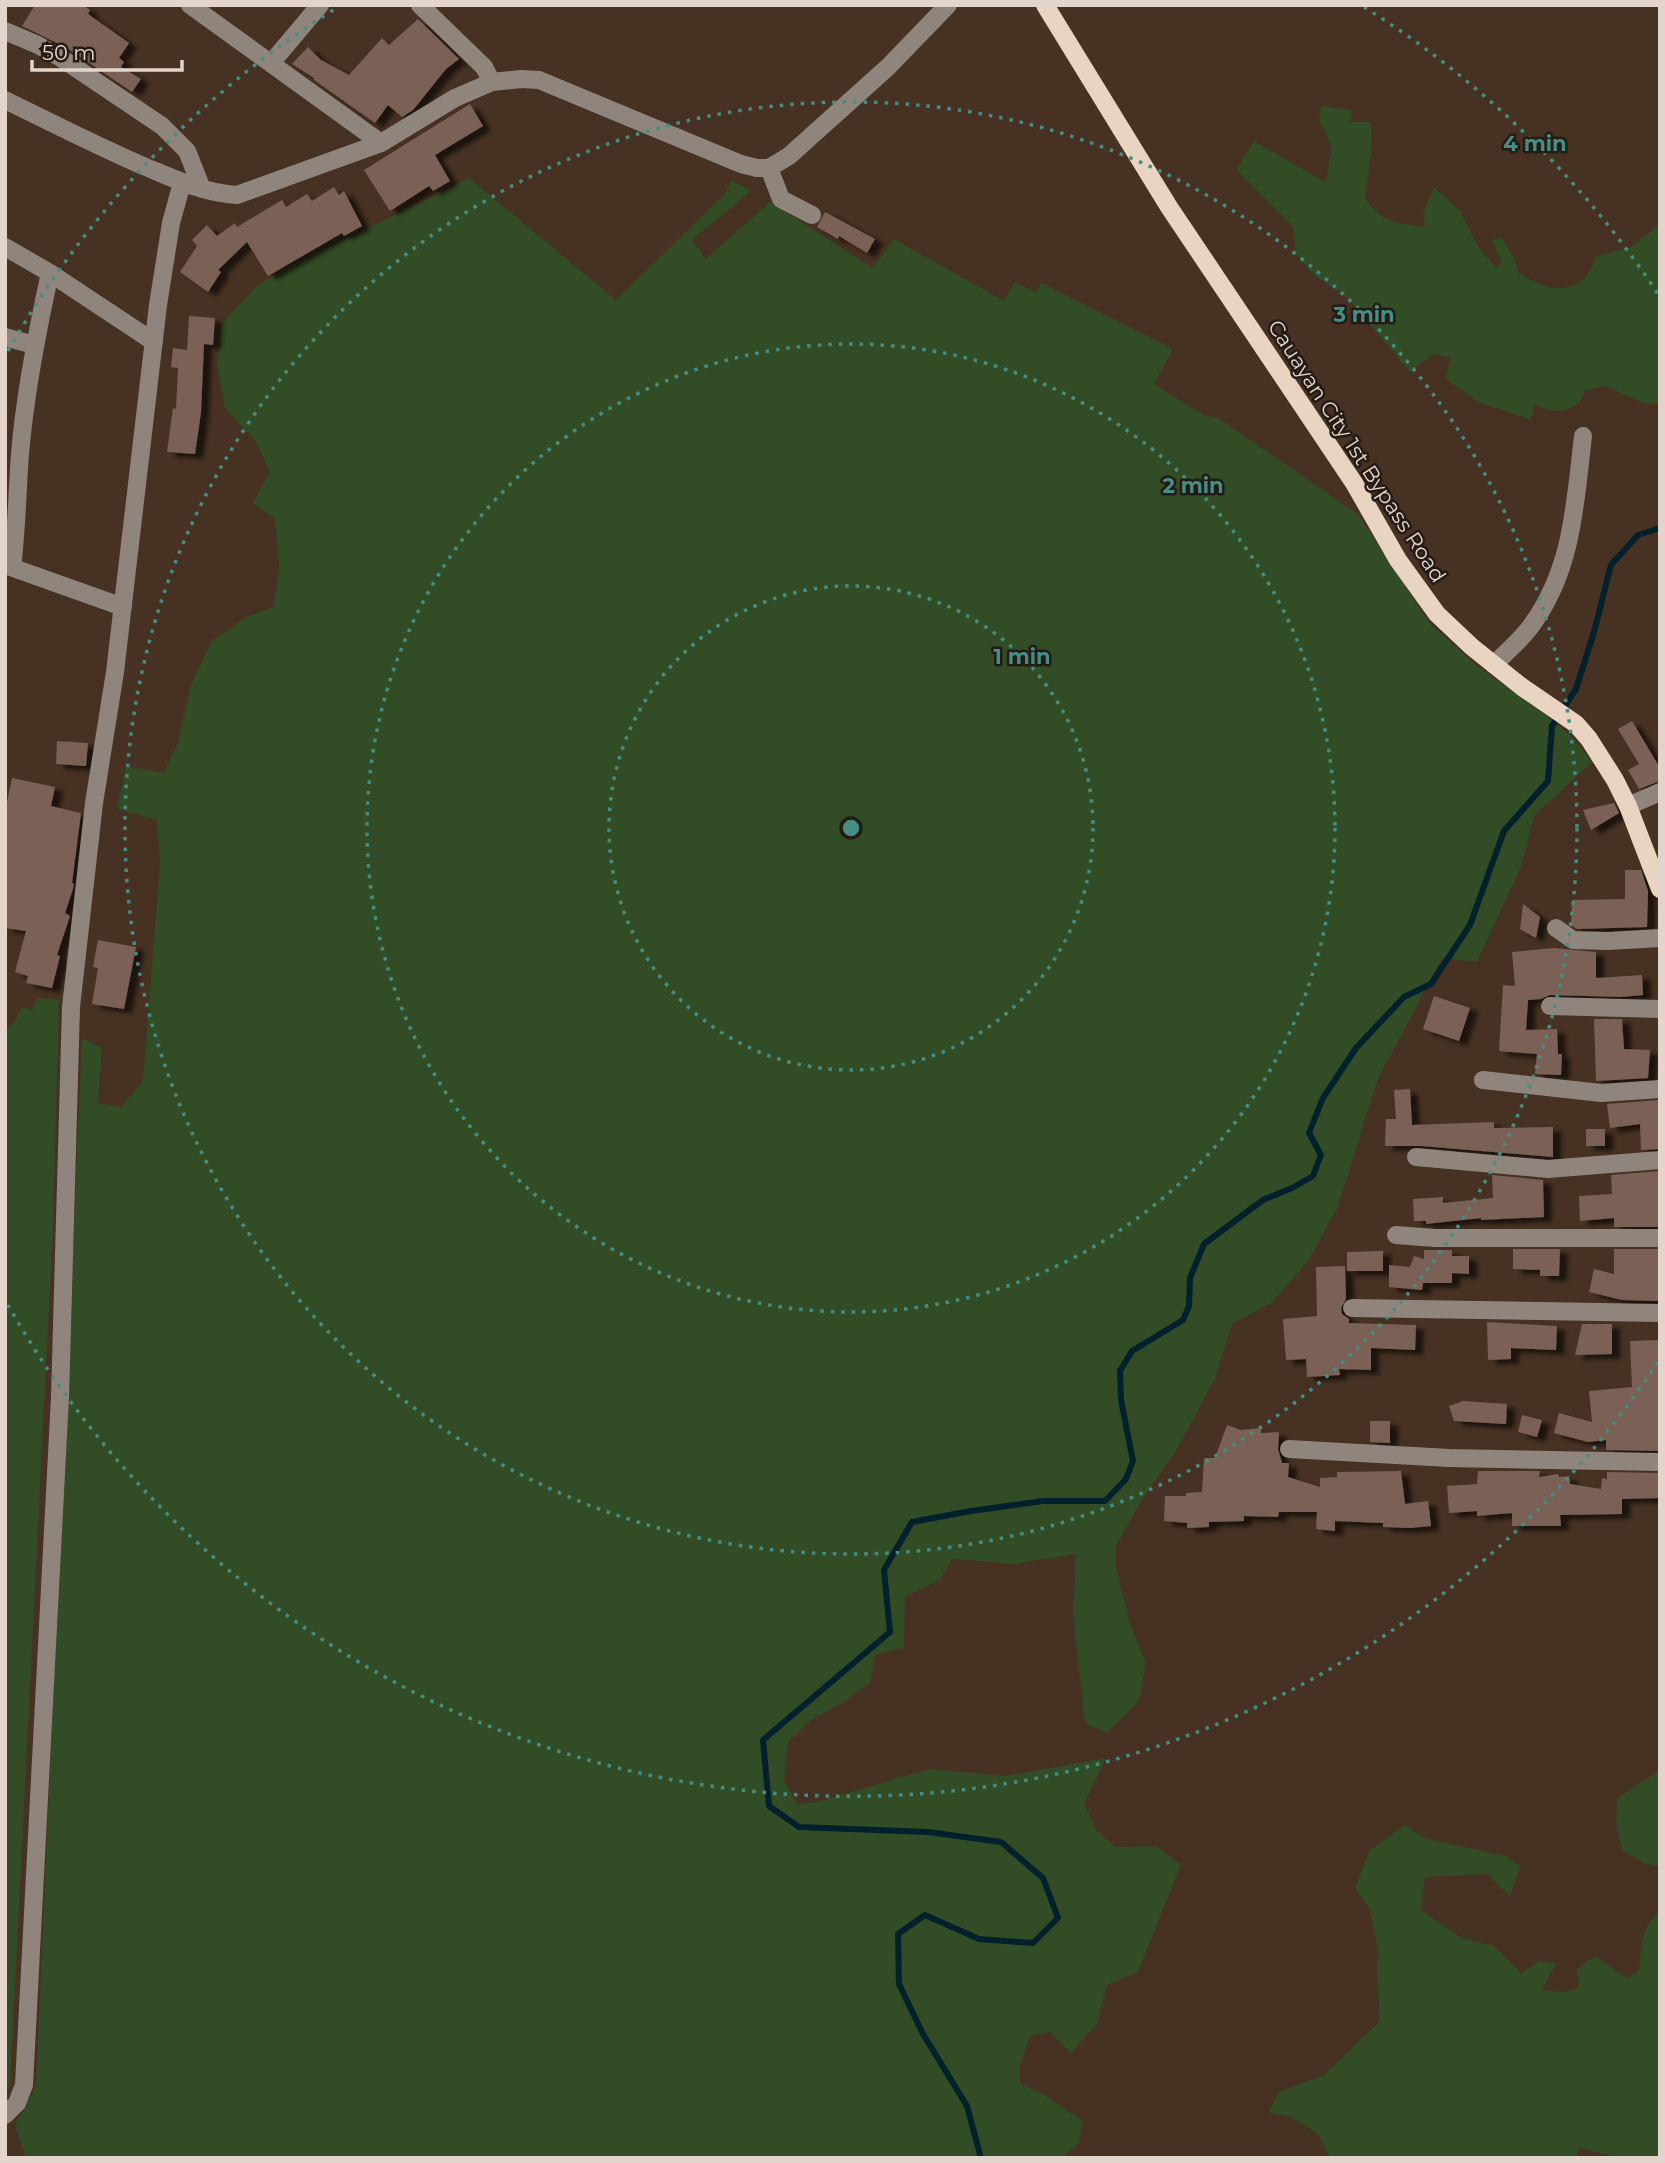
<svg xmlns="http://www.w3.org/2000/svg" width="1665" height="2163" font-family="Montserrat,sans-serif">
<style>
.green{fill:#324c26}
.lines{fill:none;stroke-linecap:round;stroke-linejoin:round}
.stream{stroke:#03202d;stroke-width:6}
.building{fill:#7a6054;filter:url(#shadow)}
.minor{stroke:#8f857c;stroke-width:18}
.major{stroke:#e8d4c1;stroke-width:18}
.ring{fill:none;stroke:#448e86;stroke-width:3.5;stroke-dasharray:3.5 7}
.labels{text-anchor:middle;dominant-baseline:central;stroke-width:5;stroke-linejoin:round;paint-order:stroke}
.street-label{font-size:21px;fill:#e3d5cc;stroke:#251b15}
.centre{fill:#448e86;stroke:#251b15;stroke-width:3.5}
.ring-label{font-size:21px;text-anchor:middle;font-weight:bold;fill:#448e86;stroke:#251b15;stroke-width:5;stroke-linejoin:round;paint-order:stroke}
</style>
<defs>
<filter id="shadow"><feDropShadow dx="8" dy="4.5" stdDeviation="2" flood-color="#0009"/></filter>
</defs>
<rect width="100%" height="100%" fill="#463122"/>
<path class="green" d="M 1321,106 L 1352,110 L 1349,122 L 1371,122 L 1372,144 L 1365,198 C 1384,224 1395,223 1425,227 L 1423,213 L 1434,187 L 1460,211 L 1478,247 L 1496,267 L 1502,262 L 1492,239 L 1502,238 L 1514,258 L 1518,273 C 1529,278 1543,287 1555,288 C 1576,290 1592,276 1595,257 L 1631,247 L 1660,224 L 1660,403 L 1646,404 L 1605,386 L 1585,390 L 1580,403 C 1564,413 1553,413 1534,405 L 1531,420 L 1478,402 L 1445,378 L 1451,358 L 1433,354 L 1410,372 L 1348,298 L 1314,275 L 1296,255 L 1293,227 L 1236,170 L 1254,141 L 1326,183 L 1332,147 L 1319,119 Z
M 469,178 L 616,300 L 726,193 L 731,180 L 751,191 L 692,240 L 706,259 L 770,202 L 873,268 L 894,239 L 1004,301 L 1015,282 L 1036,292 L 1041,283 L 1173,349 L 1154,384 L 1204,415 L 1218,418 L 1358,514 L 1431,625 L 1481,669 L 1542,712 L 1572,737 L 1592,762 L 1534,816 L 1521,867 L 1477,962 L 1442,958 L 1378,1079 L 1337,1209 L 1308,1261 L 1273,1302 L 1232,1324 L 1215,1379 L 1176,1451 L 1141,1501 L 1116,1546 L 1116,1569 L 1130,1623 L 1146,1663 L 1139,1701 L 1107,1733 L 1085,1723 L 1073,1615 L 1076,1554 L 1015,1564 L 952,1559 L 940,1580 L 905,1597 L 904,1648 L 875,1655 L 870,1683 L 844,1702 L 811,1720 L 788,1742 L 784,1780 L 797,1804 L 817,1802 L 929,1769 L 1005,1776 L 1106,1758 L 1084,1804 L 1097,1831 L 1115,1847 L 1156,1846 L 1181,1865 L 1138,1972 L 1107,1985 L 1097,2024 L 1071,2053 L 1049,2032 L 1030,2036 L 1020,2066 L 1020,2084 L 1043,2094 L 1083,2121 L 1079,2143 L 1062,2158 L 26,2158 L 15,2125 L 36,2086 L 82,1038 L 102,1048 L 98,1103 L 121,1107 L 143,1081 L 160,864 L 157,820 L 117,809 L 126,766 L 164,773 L 178,742 L 191,685 L 212,641 L 246,617 L 274,607 L 279,566 L 275,519 L 253,503 L 270,472 L 254,439 L 225,408 L 217,364 L 222,323 L 257,286 L 283,270 Z
M 37,998 L 59,1000 L 53,1226 L 10,2088 L 5,2093 L 5,1028 L 14,1023 L 22,1007 L 33,1010 Z
M 1660,1770 L 1660,1867 L 1644,1863 L 1622,1850 L 1616,1821 L 1618,1798 Z
M 1405,1825 L 1424,1838 L 1505,1856 L 1521,1866 L 1510,1896 L 1487,1874 L 1425,1877 L 1421,1910 L 1462,1938 L 1494,1946 L 1521,1973 L 1540,1961 L 1556,1963 L 1542,1990 L 1565,1992 L 1579,1988 L 1577,1969 L 1595,1956 L 1627,1978 L 1639,1970 C 1641,1949 1641,1925 1660,1912 L 1660,2158 L 1623,2158 L 1579,2148 L 1576,2158 L 1330,2158 L 1318,2134 L 1289,2116 L 1268,2113 L 1279,2092 L 1324,2075 L 1380,2021 L 1377,1977 L 1378,1949 L 1370,1910 L 1355,1887 L 1370,1850 Z"/>
<g class="lines">
<path class="stream" d="M 981,2158 L 967,2106 L 923,2034 L 899,1984 L 898,1934 L 925,1915 L 979,1939 L 1033,1943 L 1058,1918 L 1043,1878 L 1001,1842 L 928,1832 L 799,1827 L 769,1806 L 763,1740 L 890,1632 L 884,1570 L 912,1522 L 971,1511 L 1043,1501 L 1105,1501 L 1126,1479 L 1133,1461 L 1121,1400 L 1120,1371 L 1132,1351 L 1183,1320 L 1189,1306 L 1190,1278 L 1204,1244 L 1263,1200 L 1292,1188 L 1313,1176 L 1321,1155 L 1309,1133 L 1323,1098 L 1356,1048 L 1404,997 L 1431,984 L 1470,925 L 1504,831 L 1548,781 L 1552,726 L 1576,689 L 1594,632 L 1611,565 L 1638,535 L 1660,528"/>
</g>
<path class="building" d="M 35,5 L 82,5 L 90,10 L 88,14 L 129,43 L 119,58 L 124,62 L 121,67 L 141,79 L 132,92 L 67,48 L 22,26 Z
M 418,19 L 459,59 L 446,69 L 413,110 L 402,117 L 388,105 L 375,123 L 314,80 L 314,78 L 292,64 L 308,47 L 321,60 L 349,75 L 382,38 L 389,45 Z
M 470,104 L 483,126 L 435,155 L 450,181 L 433,191 L 429,186 L 390,211 L 364,170 Z
M 334,187 L 339,195 L 344,191 L 362,226 L 344,236 L 342,233 L 268,276 L 247,242 L 218,270 L 221,272 L 208,292 L 180,272 L 197,246 L 192,240 L 207,225 L 217,236 L 235,223 L 237,227 L 282,200 L 286,207 L 307,194 L 312,201 Z
M 825,212 L 875,239 L 867,253 L 839,236 L 838,239 L 817,227 Z
M 189,316 L 215,318 L 213,345 L 204,344 L 201,412 L 195,454 L 167,452 L 173,408 L 176,409 L 178,368 L 171,367 L 173,348 L 187,350 Z
M 1632,721 L 1660,768 L 1660,781 L 1639,789 L 1628,770 L 1639,764 L 1618,729 Z
M 57,741 L 88,743 L 86,766 L 56,764 Z
M 12,778 L 55,787 L 51,806 L 81,813 L 72,883 L 74,883 L 73,889 L 65,913 L 70,916 L 57,955 L 60,956 L 52,988 L 26,983 L 28,976 L 15,972 L 26,931 L 5,928 L 5,812 Z
M 1614,803 L 1619,813 L 1591,830 L 1583,810 Z
M 1625,870 L 1641,870 L 1648,891 L 1647,927 L 1577,929 L 1571,925 L 1572,900 L 1625,899 Z
M 1523,904 L 1540,917 L 1536,938 L 1520,929 Z
M 98,940 L 136,947 L 124,1009 L 92,1004 L 98,968 L 93,967 Z
M 1554,948 L 1596,952 L 1596,978 L 1642,975 L 1643,995 L 1621,997 L 1550,995 L 1541,999 L 1528,1000 L 1526,1030 L 1557,1029 L 1558,1054 L 1562,1054 L 1561,1075 L 1535,1074 L 1537,1054 L 1499,1051 L 1503,985 L 1515,986 L 1512,952 Z
M 1434,996 L 1470,1008 L 1459,1041 L 1423,1029 Z
M 1594,1019 L 1622,1019 L 1624,1049 L 1650,1050 L 1648,1078 L 1596,1081 Z
M 1410,1089 L 1412,1125 L 1494,1122 L 1494,1128 L 1553,1127 L 1553,1157 L 1422,1146 L 1385,1146 L 1386,1119 L 1396,1119 L 1394,1090 Z
M 1660,1100 L 1660,1149 L 1641,1150 L 1640,1124 L 1610,1128 L 1607,1104 Z
M 1586,1129 L 1605,1129 L 1605,1146 L 1586,1146 Z
M 1660,1171 L 1660,1227 L 1614,1227 L 1614,1218 L 1580,1221 L 1579,1196 L 1612,1194 L 1611,1175 Z
M 1492,1175 L 1543,1180 L 1544,1217 L 1481,1220 L 1481,1218 L 1426,1224 L 1426,1221 L 1414,1221 L 1413,1199 L 1443,1197 L 1443,1203 L 1493,1198 Z
M 1513,1249 L 1560,1249 L 1559,1276 L 1540,1276 L 1540,1270 L 1513,1269 Z
M 1614,1249 L 1660,1249 L 1660,1301 L 1622,1300 L 1589,1292 L 1594,1269 L 1614,1274 Z
M 1424,1250 L 1452,1250 L 1452,1256 L 1469,1256 L 1469,1274 L 1452,1273 L 1452,1283 L 1423,1283 L 1422,1290 L 1389,1287 L 1389,1265 L 1410,1267 L 1414,1256 L 1424,1259 Z
M 1383,1251 L 1383,1271 L 1347,1271 L 1347,1252 Z
M 1345,1266 L 1346,1299 L 1341,1308 L 1342,1314 L 1349,1319 L 1349,1323 L 1416,1325 L 1415,1350 L 1371,1348 L 1371,1370 L 1339,1369 L 1340,1375 L 1307,1377 L 1306,1359 L 1286,1360 L 1283,1319 L 1317,1316 L 1316,1267 Z
M 1487,1322 L 1557,1326 L 1556,1350 L 1511,1348 L 1511,1359 L 1488,1360 Z
M 1582,1324 L 1612,1324 L 1612,1354 L 1575,1355 Z
M 1659,1340 L 1660,1451 L 1606,1450 L 1606,1440 L 1588,1442 L 1554,1433 L 1559,1413 L 1592,1422 L 1589,1391 L 1632,1387 L 1630,1341 Z
M 1463,1401 L 1507,1404 L 1506,1424 L 1454,1421 L 1449,1406 Z
M 1522,1415 L 1542,1420 L 1537,1437 L 1518,1432 Z
M 1370,1421 L 1390,1421 L 1390,1443 L 1370,1442 Z
M 1227,1425 L 1241,1430 L 1261,1428 L 1261,1433 L 1279,1432 L 1278,1449 L 1282,1463 L 1289,1463 L 1288,1477 L 1320,1487 L 1320,1478 L 1337,1477 L 1337,1472 L 1401,1471 L 1405,1504 L 1428,1501 L 1431,1526 L 1410,1528 L 1383,1527 L 1383,1523 L 1335,1521 L 1335,1531 L 1316,1529 L 1317,1512 L 1279,1512 L 1278,1517 L 1244,1516 L 1244,1521 L 1209,1522 L 1209,1527 L 1187,1528 L 1187,1523 L 1164,1521 L 1165,1496 L 1186,1496 L 1186,1493 L 1202,1492 L 1204,1458 L 1215,1458 Z
M 1478,1471 L 1540,1471 L 1539,1477 L 1558,1474 L 1559,1477 L 1569,1476 L 1570,1484 L 1601,1489 L 1602,1478 L 1607,1479 L 1607,1472 L 1660,1473 L 1660,1498 L 1622,1499 L 1622,1514 L 1560,1515 L 1561,1526 L 1512,1526 L 1512,1513 L 1477,1516 L 1477,1511 L 1449,1513 L 1447,1486 L 1477,1484 Z"/>
<g class="lines">
<path class="minor" d="M 190,5 L 381,143
M 420,5 L 484,67 L 492,82
M 5,31 L 38,45 L 61,58 L 162,126 L 187,151 L 202,189
M 272,62 L 320,5
M 5,100 C 50,122 95,145 141,165 C 173,178 202,193 237,195 L 381,143 L 455,98 L 492,82 L 521,79 L 539,80 L 741,164 L 757,168 L 769,168 L 789,156 L 888,67 L 948,5
M 769,168 L 781,199 L 812,215
M 5,247 L 50,273 C 37,332 25,393 20,454 C 17,492 17,529 12,567
M 50,273 L 154,342
M 5,337 L 34,345
M 5,565 L 123,607
M 1494,665 C 1506,652 1521,640 1531,626 C 1573,569 1575,503 1583,436
M 1628,806 L 1660,792
M 1556,928 L 1573,940 L 1608,941 L 1660,938
M 1550,1006 L 1660,1009
M 1483,1080 L 1601,1093 L 1660,1089
M 1416,1157 L 1548,1169 L 1660,1160
M 1396,1235 L 1435,1238 L 1660,1238
M 1352,1308 L 1660,1313
M 1289,1449 L 1449,1458 L 1660,1462
M 5,2115 L 17,2103 L 24,2085 L 60,1397 L 71,1007 L 94,803 L 115,672 L 158,305 L 171,223 L 182,183"/>
<path class="major" d="M 1045,5 L 1169,207 L 1354,483 L 1398,560 L 1437,614 L 1472,647 L 1522,687 L 1576,724 L 1589,739 L 1615,780 L 1628,806 L 1660,889"/>
</g>
<g class="ring">
<circle cx="851" cy="828" r="242"/>
<circle cx="851" cy="828" r="484"/>
<circle cx="851" cy="828" r="726"/>
<path d="M1658 1362A968 968 0 0 1 8 1305M8 351A968 968 0 0 1 338 7M1364 7A968 968 0 0 1 1658 294"/>
</g>
<g class="labels">
<g class="street-label">
<text transform="translate(1357 451) rotate(57)">Cauayan City 1st Bypass Road</text>
</g>
</g>
<circle cx="851" cy="828" r="10" class="centre"/>
<g class="ring-label">
<text x="1535" y="151">4 min</text>
<text x="1364" y="322">3 min</text>
<text x="1193" y="493">2 min</text>
<text x="1022" y="664">1 min</text>
</g>
<rect width="1665" height="2163" fill="none" stroke="#e3d5cc" stroke-width="14"/>
<path d="M32 60v10h150v-10" fill="none" stroke="#e3d5cc" stroke-width="3.5"/>
<text x="42" y="60" font-size="21" fill="#e3d5cc" stroke="#251b15" stroke-width="5" paint-order="stroke">50 m</text>
</svg>
